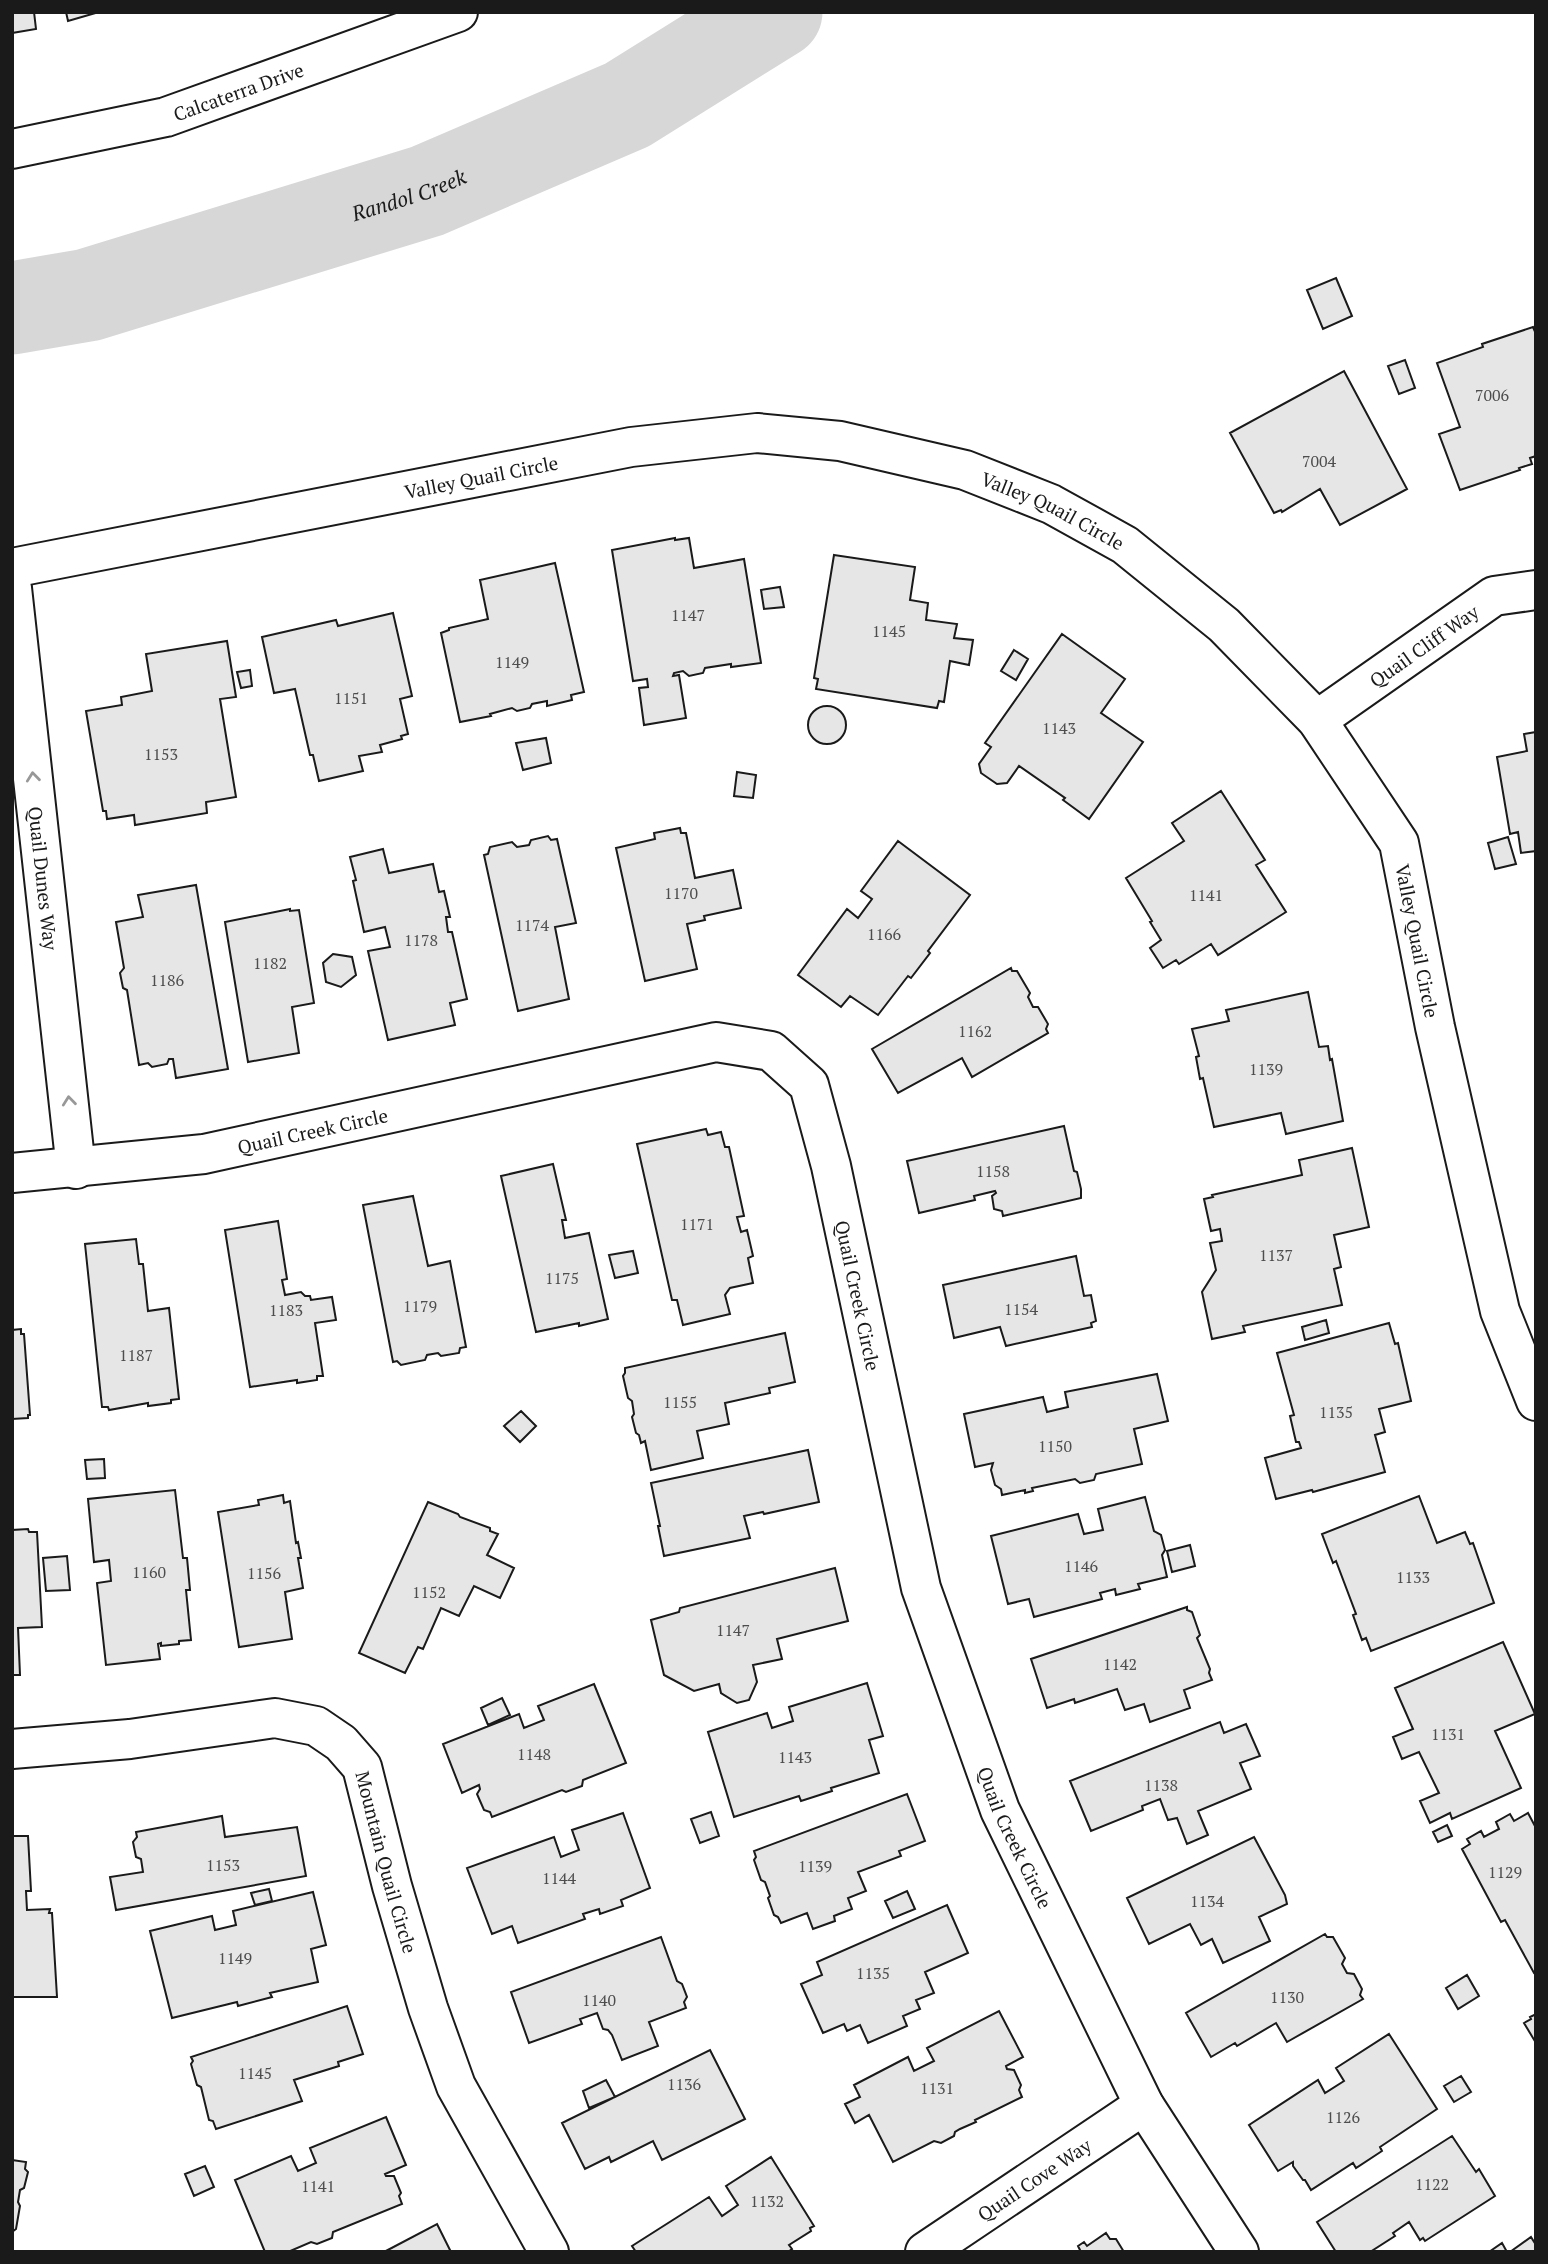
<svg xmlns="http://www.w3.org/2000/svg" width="1548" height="2264" font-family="'PT Serif',serif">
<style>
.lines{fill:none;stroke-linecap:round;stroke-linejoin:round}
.river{stroke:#d7d7d7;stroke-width:93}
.building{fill:#e6e6e6;stroke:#1a1a1a;stroke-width:2}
.minor-casing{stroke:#1a1a1a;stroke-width:42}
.minor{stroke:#fff;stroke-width:38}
.oneway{stroke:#989898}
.labels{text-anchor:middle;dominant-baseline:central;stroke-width:5;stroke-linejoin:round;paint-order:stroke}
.number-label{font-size:16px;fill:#4d4d4d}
.street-label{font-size:19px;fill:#1a1a1a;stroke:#fff}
.water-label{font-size:21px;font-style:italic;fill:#1a1a1a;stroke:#fff}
</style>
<rect width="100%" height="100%" fill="#fff"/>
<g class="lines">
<path class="river" id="s1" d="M 12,308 L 88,295 L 427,191 L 627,105 L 776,12"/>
</g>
<path class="building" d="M 12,12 L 34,12 L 36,29 L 12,33 Z
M 66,12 L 99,12 L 68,21 Z
M 1336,278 L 1352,316 L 1323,329 L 1307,290 Z
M 1533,327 L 1536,334 L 1536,456 L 1530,458 L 1532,464 L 1519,468 L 1520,470 L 1460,490 L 1439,434 L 1460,427 L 1437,363 L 1483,347 L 1482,344 Z
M 1405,360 L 1415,388 L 1399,394 L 1388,366 Z
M 1344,371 L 1407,489 L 1340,525 L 1320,489 L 1282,512 L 1281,510 L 1274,513 L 1230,433 Z
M 675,538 L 675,540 L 689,538 L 694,568 L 744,559 L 761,663 L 731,667 L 731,664 L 705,668 L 703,673 L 689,676 L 683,671 L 674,673 L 673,676 L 679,675 L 686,718 L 644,725 L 639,688 L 648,687 L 647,679 L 633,681 L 612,550 Z
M 834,555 L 915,567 L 910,600 L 928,603 L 926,620 L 957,624 L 954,638 L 973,640 L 969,665 L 950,661 L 944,702 L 939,701 L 937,708 L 816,689 L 818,679 L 814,678 Z
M 555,563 L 584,692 L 571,695 L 572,700 L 547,706 L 547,701 L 532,704 L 530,708 L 517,711 L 512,708 L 490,714 L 491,716 L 460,722 L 441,633 L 449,630 L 449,628 L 488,619 L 480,580 Z
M 780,587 L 784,607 L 764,609 L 761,590 Z
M 393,613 L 412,696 L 400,699 L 408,734 L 401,736 L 402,739 L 380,745 L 382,752 L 359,756 L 363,771 L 319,781 L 313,755 L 310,755 L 295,689 L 274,693 L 262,637 L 336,620 L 338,626 Z
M 1062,634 L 1125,679 L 1101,713 L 1143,742 L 1089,819 L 1063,800 L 1065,798 L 1019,766 L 1007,783 L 997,784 L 981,773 L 979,764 L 991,747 L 985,743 Z
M 227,641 L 236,697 L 220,699 L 236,797 L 206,802 L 207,813 L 135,825 L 134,815 L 107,819 L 106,811 L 103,811 L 86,711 L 122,705 L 121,697 L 152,691 L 146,654 Z
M 1014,650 L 1028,659 L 1016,680 L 1001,671 Z
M 250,670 L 252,686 L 241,688 L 237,672 Z
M808 725a19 19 0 1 1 38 0a19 19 0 1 1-38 0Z
M 1536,732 L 1536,851 L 1521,853 L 1518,832 L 1510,834 L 1497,757 L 1527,751 L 1524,734 Z
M 546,738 L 551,763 L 523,770 L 516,743 Z
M 737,772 L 756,775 L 753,798 L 734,796 Z
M 1221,791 L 1265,860 L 1256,865 L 1286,912 L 1218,955 L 1211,944 L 1179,964 L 1176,960 L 1163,968 L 1150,948 L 1161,940 L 1150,922 L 1152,921 L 1126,878 L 1184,841 L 1172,823 Z
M 680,828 L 681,833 L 686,833 L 695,878 L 733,870 L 741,908 L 704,916 L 705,920 L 687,924 L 697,969 L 645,981 L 616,848 L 655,839 L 654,833 Z
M 548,836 L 551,840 L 557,839 L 576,923 L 555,927 L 569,999 L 518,1011 L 484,855 L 488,854 L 490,847 L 512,842 L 517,847 L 529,845 L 531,840 Z
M 1508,837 L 1516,864 L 1495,869 L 1488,843 Z
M 898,841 L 970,895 L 928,951 L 930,953 L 911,978 L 908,976 L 878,1015 L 850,996 L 841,1007 L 798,975 L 847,909 L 858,918 L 872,899 L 861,891 Z
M 383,849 L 389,873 L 433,864 L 439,892 L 444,891 L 450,917 L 446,917 L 448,932 L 452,932 L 467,999 L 450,1003 L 455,1025 L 388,1040 L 368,951 L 390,947 L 385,927 L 364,932 L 353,881 L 356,880 L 350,857 Z
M 196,885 L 228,1069 L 176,1078 L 173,1059 L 169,1059 L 167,1064 L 152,1067 L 148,1063 L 139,1065 L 127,990 L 123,988 L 120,973 L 124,968 L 116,922 L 143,917 L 138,895 Z
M 290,909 L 290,911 L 299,910 L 314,1003 L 292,1007 L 299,1053 L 248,1062 L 225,922 Z
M 333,954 L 352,957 L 356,975 L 341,987 L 326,982 L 323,963 Z
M 1011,968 L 1012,971 L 1017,971 L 1030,993 L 1028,997 L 1033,1007 L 1038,1007 L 1048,1024 L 1046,1029 L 1048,1033 L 972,1077 L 962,1058 L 898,1093 L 872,1049 Z
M 1308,992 L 1319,1047 L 1328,1046 L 1330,1060 L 1332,1059 L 1343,1121 L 1286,1134 L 1281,1113 L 1214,1127 L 1203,1078 L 1200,1079 L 1196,1057 L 1199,1056 L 1192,1029 L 1229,1021 L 1226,1010 Z
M 1064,1126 L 1074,1171 L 1077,1172 L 1081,1189 L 1081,1198 L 1003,1216 L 1002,1211 L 994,1209 L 992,1196 L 996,1193 L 995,1191 L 974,1196 L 975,1200 L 919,1213 L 907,1161 Z
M 706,1129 L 708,1135 L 721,1132 L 725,1147 L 729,1147 L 744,1216 L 737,1217 L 741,1232 L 747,1230 L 753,1256 L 748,1258 L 753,1283 L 730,1288 L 725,1295 L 730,1314 L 683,1325 L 677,1300 L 672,1300 L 637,1144 Z
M 1352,1148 L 1369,1227 L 1334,1235 L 1341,1267 L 1334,1269 L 1342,1305 L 1243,1326 L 1245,1332 L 1212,1339 L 1202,1292 L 1216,1270 L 1210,1243 L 1222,1241 L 1220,1229 L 1211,1231 L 1204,1199 L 1213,1197 L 1212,1195 L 1302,1175 L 1299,1160 Z
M 553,1164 L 566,1220 L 562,1220 L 565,1238 L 589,1233 L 608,1319 L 579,1326 L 579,1323 L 536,1332 L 501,1176 Z
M 413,1196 L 428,1266 L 450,1261 L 466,1347 L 460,1348 L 459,1353 L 441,1356 L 438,1353 L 427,1355 L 425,1360 L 401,1365 L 397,1361 L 393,1362 L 363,1205 Z
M 278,1221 L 287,1279 L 282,1280 L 285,1295 L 301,1292 L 305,1296 L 310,1296 L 311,1300 L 332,1297 L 336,1320 L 315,1323 L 323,1376 L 317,1376 L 317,1380 L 297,1383 L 297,1380 L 250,1387 L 225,1230 Z
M 136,1239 L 139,1264 L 143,1264 L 148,1311 L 169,1308 L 179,1399 L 171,1400 L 171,1403 L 148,1406 L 148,1403 L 109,1410 L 108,1407 L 102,1407 L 85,1244 Z
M 633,1251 L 638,1273 L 615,1278 L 609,1255 Z
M 1076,1256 L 1084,1296 L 1091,1295 L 1096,1321 L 1091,1323 L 1092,1327 L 1006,1346 L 1000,1327 L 954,1338 L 943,1285 Z
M 1326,1320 L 1329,1333 L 1305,1340 L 1302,1327 Z
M 1389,1323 L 1395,1344 L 1398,1343 L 1411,1401 L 1379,1409 L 1385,1432 L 1375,1435 L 1385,1472 L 1313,1492 L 1312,1490 L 1276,1499 L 1265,1458 L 1301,1448 L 1299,1442 L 1296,1442 L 1290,1416 L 1294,1415 L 1277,1353 Z
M 21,1329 L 21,1334 L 24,1334 L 30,1415 L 28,1415 L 28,1418 L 12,1419 L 12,1330 Z
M 785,1333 L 795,1382 L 769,1388 L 770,1393 L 725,1403 L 729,1424 L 697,1431 L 703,1458 L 651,1470 L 645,1441 L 641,1443 L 639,1435 L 636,1433 L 632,1417 L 634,1414 L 632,1401 L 628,1398 L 623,1376 L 625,1373 L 625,1368 Z
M 1157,1374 L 1168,1421 L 1134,1429 L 1142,1464 L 1096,1474 L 1094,1480 L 1080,1483 L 1075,1479 L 1032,1488 L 1033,1491 L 1025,1493 L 1025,1490 L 1002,1495 L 1001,1489 L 995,1485 L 991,1470 L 993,1463 L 975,1467 L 964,1414 L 1043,1397 L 1047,1412 L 1068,1407 L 1065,1392 Z
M 521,1411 L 536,1426 L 520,1442 L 504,1426 Z
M 808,1450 L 819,1502 L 764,1514 L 763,1512 L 744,1516 L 750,1538 L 664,1556 L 658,1526 L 660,1526 L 651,1483 Z
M 104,1459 L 105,1478 L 87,1479 L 85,1460 Z
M 175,1490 L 183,1558 L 187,1558 L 190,1590 L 186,1590 L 191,1640 L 179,1641 L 179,1644 L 161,1646 L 161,1643 L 158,1644 L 160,1659 L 106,1665 L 97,1583 L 111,1581 L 109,1560 L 94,1562 L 88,1499 Z
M 283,1495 L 284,1503 L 290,1501 L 296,1543 L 298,1542 L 301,1558 L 298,1558 L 303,1588 L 285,1592 L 292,1639 L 239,1647 L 218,1512 L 259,1505 L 258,1500 Z
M 1419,1496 L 1437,1543 L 1465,1532 L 1470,1544 L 1473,1543 L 1494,1603 L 1371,1651 L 1366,1638 L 1362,1640 L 1353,1615 L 1356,1614 L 1336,1561 L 1333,1563 L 1322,1534 Z
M 1145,1497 L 1154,1531 L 1161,1535 L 1165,1550 L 1162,1555 L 1167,1577 L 1138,1584 L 1140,1589 L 1116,1595 L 1115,1589 L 1100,1593 L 1102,1599 L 1034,1617 L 1029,1599 L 1008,1604 L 991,1536 L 1078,1514 L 1084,1534 L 1103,1530 L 1098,1509 Z
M 428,1502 L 458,1514 L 460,1517 L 490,1528 L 490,1531 L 498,1534 L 487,1555 L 514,1568 L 500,1598 L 474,1586 L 459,1616 L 441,1608 L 423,1649 L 418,1647 L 405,1673 L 359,1653 Z
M 28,1529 L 29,1532 L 37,1532 L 42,1627 L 18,1628 L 20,1675 L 12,1675 L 12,1530 Z
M 1190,1545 L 1195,1566 L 1172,1572 L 1167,1551 Z
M 67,1556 L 70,1590 L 46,1591 L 43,1558 Z
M 835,1568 L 848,1621 L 777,1639 L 782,1659 L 753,1665 L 757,1682 L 749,1700 L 737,1703 L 721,1693 L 719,1684 L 694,1691 L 664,1675 L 651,1620 L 679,1612 L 680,1608 Z
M 1187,1607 L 1187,1610 L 1192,1612 L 1200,1635 L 1197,1638 L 1210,1669 L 1209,1673 L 1212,1680 L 1184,1690 L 1190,1708 L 1150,1722 L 1144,1704 L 1125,1710 L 1117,1689 L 1075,1703 L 1074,1699 L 1047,1708 L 1031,1659 Z
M 1503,1642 L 1535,1714 L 1495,1731 L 1521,1788 L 1452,1819 L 1450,1813 L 1430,1823 L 1420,1801 L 1439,1793 L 1419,1752 L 1402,1759 L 1393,1737 L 1413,1729 L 1395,1688 Z
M 867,1683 L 883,1736 L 869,1740 L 879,1773 L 831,1788 L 832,1791 L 801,1801 L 799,1796 L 734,1817 L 708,1732 L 767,1713 L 772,1728 L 793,1721 L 789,1707 Z
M 594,1684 L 626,1763 L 583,1780 L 582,1786 L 566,1792 L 562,1790 L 492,1817 L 490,1812 L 484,1810 L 477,1794 L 480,1789 L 479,1785 L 462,1793 L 443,1744 L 519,1714 L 524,1728 L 544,1720 L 538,1706 Z
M 502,1698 L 510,1715 L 488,1725 L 481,1708 Z
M 1220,1722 L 1224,1733 L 1246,1724 L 1260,1756 L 1240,1763 L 1251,1789 L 1198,1811 L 1208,1835 L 1187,1844 L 1177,1818 L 1168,1820 L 1160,1799 L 1142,1806 L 1143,1810 L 1091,1831 L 1070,1781 Z
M 907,1794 L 925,1841 L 899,1851 L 901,1856 L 858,1872 L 866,1891 L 848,1898 L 852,1909 L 834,1916 L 835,1921 L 813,1929 L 807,1913 L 781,1923 L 778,1917 L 774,1915 L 768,1898 L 770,1896 L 765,1882 L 761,1880 L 754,1860 L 756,1857 L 754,1851 Z
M 711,1812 L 719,1836 L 700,1843 L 691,1819 Z
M 623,1813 L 650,1888 L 621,1900 L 623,1906 L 600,1914 L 599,1909 L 583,1914 L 585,1919 L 518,1943 L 512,1926 L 492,1934 L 467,1868 L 554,1837 L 561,1857 L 579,1850 L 572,1830 Z
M 1528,1813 L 1536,1828 L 1536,1972 L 1534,1973 L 1505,1920 L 1501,1922 L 1462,1849 L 1470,1844 L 1467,1839 L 1481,1831 L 1484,1837 L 1499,1829 L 1496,1822 L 1510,1814 L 1514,1821 Z
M 222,1816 L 225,1837 L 297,1827 L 306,1876 L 116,1910 L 110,1877 L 143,1872 L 141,1859 L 136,1857 L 133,1842 L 137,1837 L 136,1832 Z
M 1447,1825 L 1452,1836 L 1438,1842 L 1433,1832 Z
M 12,1836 L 28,1836 L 31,1891 L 26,1891 L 27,1910 L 50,1909 L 49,1913 L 52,1913 L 57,1997 L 12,1997 Z
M 1254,1837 L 1285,1895 L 1287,1904 L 1259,1917 L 1270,1941 L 1223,1963 L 1212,1939 L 1201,1945 L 1190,1924 L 1149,1944 L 1127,1898 Z
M 269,1889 L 272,1901 L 255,1905 L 251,1893 Z
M 907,1891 L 915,1909 L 893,1918 L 885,1901 Z
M 313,1892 L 326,1945 L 311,1949 L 318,1982 L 270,1993 L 272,1997 L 238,2006 L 237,2002 L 172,2018 L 150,1931 L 212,1916 L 215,1930 L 236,1925 L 233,1911 Z
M 947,1905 L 968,1953 L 925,1972 L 934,1993 L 916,2000 L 920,2009 L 903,2016 L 907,2026 L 868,2043 L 860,2025 L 847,2031 L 844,2024 L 823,2033 L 801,1984 L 822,1975 L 817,1962 Z
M 1325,1934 L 1327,1937 L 1333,1937 L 1345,1958 L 1342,1964 L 1347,1973 L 1354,1974 L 1362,1989 L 1360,1995 L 1363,1999 L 1287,2042 L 1276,2023 L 1237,2046 L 1235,2043 L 1211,2057 L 1186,2013 Z
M 661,1937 L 677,1981 L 682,1984 L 687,1997 L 684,2002 L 686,2008 L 649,2022 L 658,2046 L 622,2060 L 612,2035 L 608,2030 L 603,2029 L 597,2013 L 580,2019 L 582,2024 L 529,2043 L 511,1992 Z
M 1467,1975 L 1479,1996 L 1458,2009 L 1446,1988 Z
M 347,2006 L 363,2054 L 338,2062 L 339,2066 L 294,2080 L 302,2101 L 216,2129 L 213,2121 L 209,2120 L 201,2087 L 197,2085 L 191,2064 L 193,2061 L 191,2057 Z
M 999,2011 L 1023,2057 L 1006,2066 L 1007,2069 L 1014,2070 L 1021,2085 L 1019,2090 L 1022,2097 L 975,2120 L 976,2122 L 960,2129 L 955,2132 L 954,2136 L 941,2143 L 934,2141 L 893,2162 L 869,2115 L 855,2123 L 845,2104 L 860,2097 L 854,2085 L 908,2057 L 914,2071 L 934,2061 L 927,2048 Z
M 1536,2014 L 1536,2043 L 1524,2023 L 1531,2019 L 1530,2017 Z
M 1389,2034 L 1437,2109 L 1380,2147 L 1382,2151 L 1356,2168 L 1353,2163 L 1311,2190 L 1305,2180 L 1303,2180 L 1293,2166 L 1293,2162 L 1278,2171 L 1249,2125 L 1318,2080 L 1325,2093 L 1344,2081 L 1336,2068 Z
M 710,2050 L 745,2119 L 662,2160 L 653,2141 L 611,2162 L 609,2157 L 585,2169 L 562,2123 Z
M 1461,2076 L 1471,2092 L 1454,2102 L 1444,2086 Z
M 606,2080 L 615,2097 L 589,2108 L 583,2091 Z
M 386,2117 L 406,2165 L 385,2174 L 386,2176 L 394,2176 L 401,2193 L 399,2196 L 402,2204 L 333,2232 L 332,2238 L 317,2244 L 311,2242 L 288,2252 L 265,2252 L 235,2180 L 291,2156 L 298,2171 L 316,2163 L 310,2148 Z
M 1452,2136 L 1476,2172 L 1479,2169 L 1495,2196 L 1425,2241 L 1423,2238 L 1420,2240 L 1409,2222 L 1393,2233 L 1395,2236 L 1370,2252 L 1336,2252 L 1317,2222 Z
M 771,2157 L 814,2226 L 810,2228 L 811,2231 L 789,2245 L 792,2249 L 788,2252 L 636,2252 L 632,2246 L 709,2197 L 722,2216 L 738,2205 L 726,2186 Z
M 12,2160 L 26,2162 L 25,2169 L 28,2172 L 24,2188 L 20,2190 L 18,2202 L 20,2206 L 16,2229 L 12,2232 Z
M 205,2166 L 214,2187 L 194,2196 L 185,2174 Z
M 437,2224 L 451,2252 L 384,2252 Z
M 1106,2233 L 1110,2239 L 1116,2239 L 1124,2252 L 1077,2252 L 1080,2250 L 1078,2246 L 1084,2242 L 1087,2246 Z
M 1531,2237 L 1536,2245 L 1536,2252 L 1510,2252 Z
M 1502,2243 L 1507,2252 L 1489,2252 Z"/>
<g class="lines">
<defs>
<g id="minor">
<path id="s2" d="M 12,149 L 166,117 L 458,12"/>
<path id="s3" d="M 12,568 L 631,447 L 757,433 L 840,441 L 965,470 L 1051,504 L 1125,545 L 1224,625 L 1317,720 L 1399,843 L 1435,1027 L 1500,1311 L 1536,1401"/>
<path id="s4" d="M 12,588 L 76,1169"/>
<path id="s5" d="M 1317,720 L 1494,596 L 1536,590"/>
<path id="s6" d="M 12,1173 L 204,1154 L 716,1042 L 771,1051 L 809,1085 L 831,1166 L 921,1588 L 1000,1810 L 1144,2105 L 1239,2252"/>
<path id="s7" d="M 12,1749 L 130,1739 L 275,1718 L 316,1726 L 341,1743 L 362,1767 L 392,1886 L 428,2008 L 456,2086 L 549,2252"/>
<path id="s8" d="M 925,2252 L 1144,2105"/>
</g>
</defs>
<use href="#minor" class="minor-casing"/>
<use href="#minor" class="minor"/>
</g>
<defs><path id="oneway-chevron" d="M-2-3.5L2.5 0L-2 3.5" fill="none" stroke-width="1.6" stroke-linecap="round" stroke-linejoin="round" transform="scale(1.75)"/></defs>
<g class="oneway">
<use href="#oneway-chevron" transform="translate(33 777) rotate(-96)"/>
<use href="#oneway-chevron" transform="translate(69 1101) rotate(-96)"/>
</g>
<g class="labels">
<g class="number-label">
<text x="1492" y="395">7006</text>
<text x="1319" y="461">7004</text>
<text x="688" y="615">1147</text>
<text x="889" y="631">1145</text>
<text x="512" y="662">1149</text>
<text x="351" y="698">1151</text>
<text x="1059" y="728">1143</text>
<text x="161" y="754">1153</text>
<text x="681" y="893">1170</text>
<text x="1206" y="895">1141</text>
<text x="532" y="925">1174</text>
<text x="884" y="934">1166</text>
<text x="421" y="940">1178</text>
<text x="270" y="963">1182</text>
<text x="167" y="980">1186</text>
<text x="975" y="1031">1162</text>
<text x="1266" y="1069">1139</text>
<text x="993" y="1171">1158</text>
<text x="697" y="1224">1171</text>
<text x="1276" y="1255">1137</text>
<text x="562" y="1278">1175</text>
<text x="420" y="1306">1179</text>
<text x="1021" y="1309">1154</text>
<text x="286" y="1310">1183</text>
<text x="136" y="1355">1187</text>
<text x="680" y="1402">1155</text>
<text x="1336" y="1412">1135</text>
<text x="1055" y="1446">1150</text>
<text x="1081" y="1566">1146</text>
<text x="149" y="1572">1160</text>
<text x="264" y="1573">1156</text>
<text x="1413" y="1577">1133</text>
<text x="429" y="1592">1152</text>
<text x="733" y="1630">1147</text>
<text x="1120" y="1664">1142</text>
<text x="1448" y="1734">1131</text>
<text x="534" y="1754">1148</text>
<text x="795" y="1757">1143</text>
<text x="1161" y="1785">1138</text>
<text x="223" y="1865">1153</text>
<text x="815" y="1866">1139</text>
<text x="1505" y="1872">1129</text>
<text x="559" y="1878">1144</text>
<text x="1207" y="1901">1134</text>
<text x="235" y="1958">1149</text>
<text x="873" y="1973">1135</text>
<text x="1287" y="1997">1130</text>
<text x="599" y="2000">1140</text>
<text x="255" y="2073">1145</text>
<text x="684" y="2084">1136</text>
<text x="937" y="2088">1131</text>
<text x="1343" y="2117">1126</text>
<text x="1432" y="2184">1122</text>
<text x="318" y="2186">1141</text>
<text x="767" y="2201">1132</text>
</g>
<g class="street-label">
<text stroke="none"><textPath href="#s2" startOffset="234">Calcaterra Drive</textPath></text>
<text stroke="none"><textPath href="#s3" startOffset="478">Valley Quail Circle</textPath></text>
<text stroke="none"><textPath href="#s3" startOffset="1066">Valley Quail Circle</textPath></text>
<text stroke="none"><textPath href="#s5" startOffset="130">Quail Cliff Way</textPath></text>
<text stroke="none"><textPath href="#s4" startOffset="292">Quail Dunes Way</textPath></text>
<text stroke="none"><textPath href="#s3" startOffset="1654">Valley Quail Circle</textPath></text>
<text stroke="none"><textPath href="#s6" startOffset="304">Quail Creek Circle</textPath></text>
<text stroke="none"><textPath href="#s6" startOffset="1040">Quail Creek Circle</textPath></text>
<text stroke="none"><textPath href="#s6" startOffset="1606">Quail Creek Circle</textPath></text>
<text stroke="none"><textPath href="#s7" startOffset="467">Mountain Quail Circle</textPath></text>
<text stroke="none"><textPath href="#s8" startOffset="131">Quail Cove Way</textPath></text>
</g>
<g class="water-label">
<text stroke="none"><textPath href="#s1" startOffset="413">Randol Creek</textPath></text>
</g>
</g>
<rect width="1548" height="2264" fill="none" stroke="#1a1a1a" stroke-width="28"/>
</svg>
